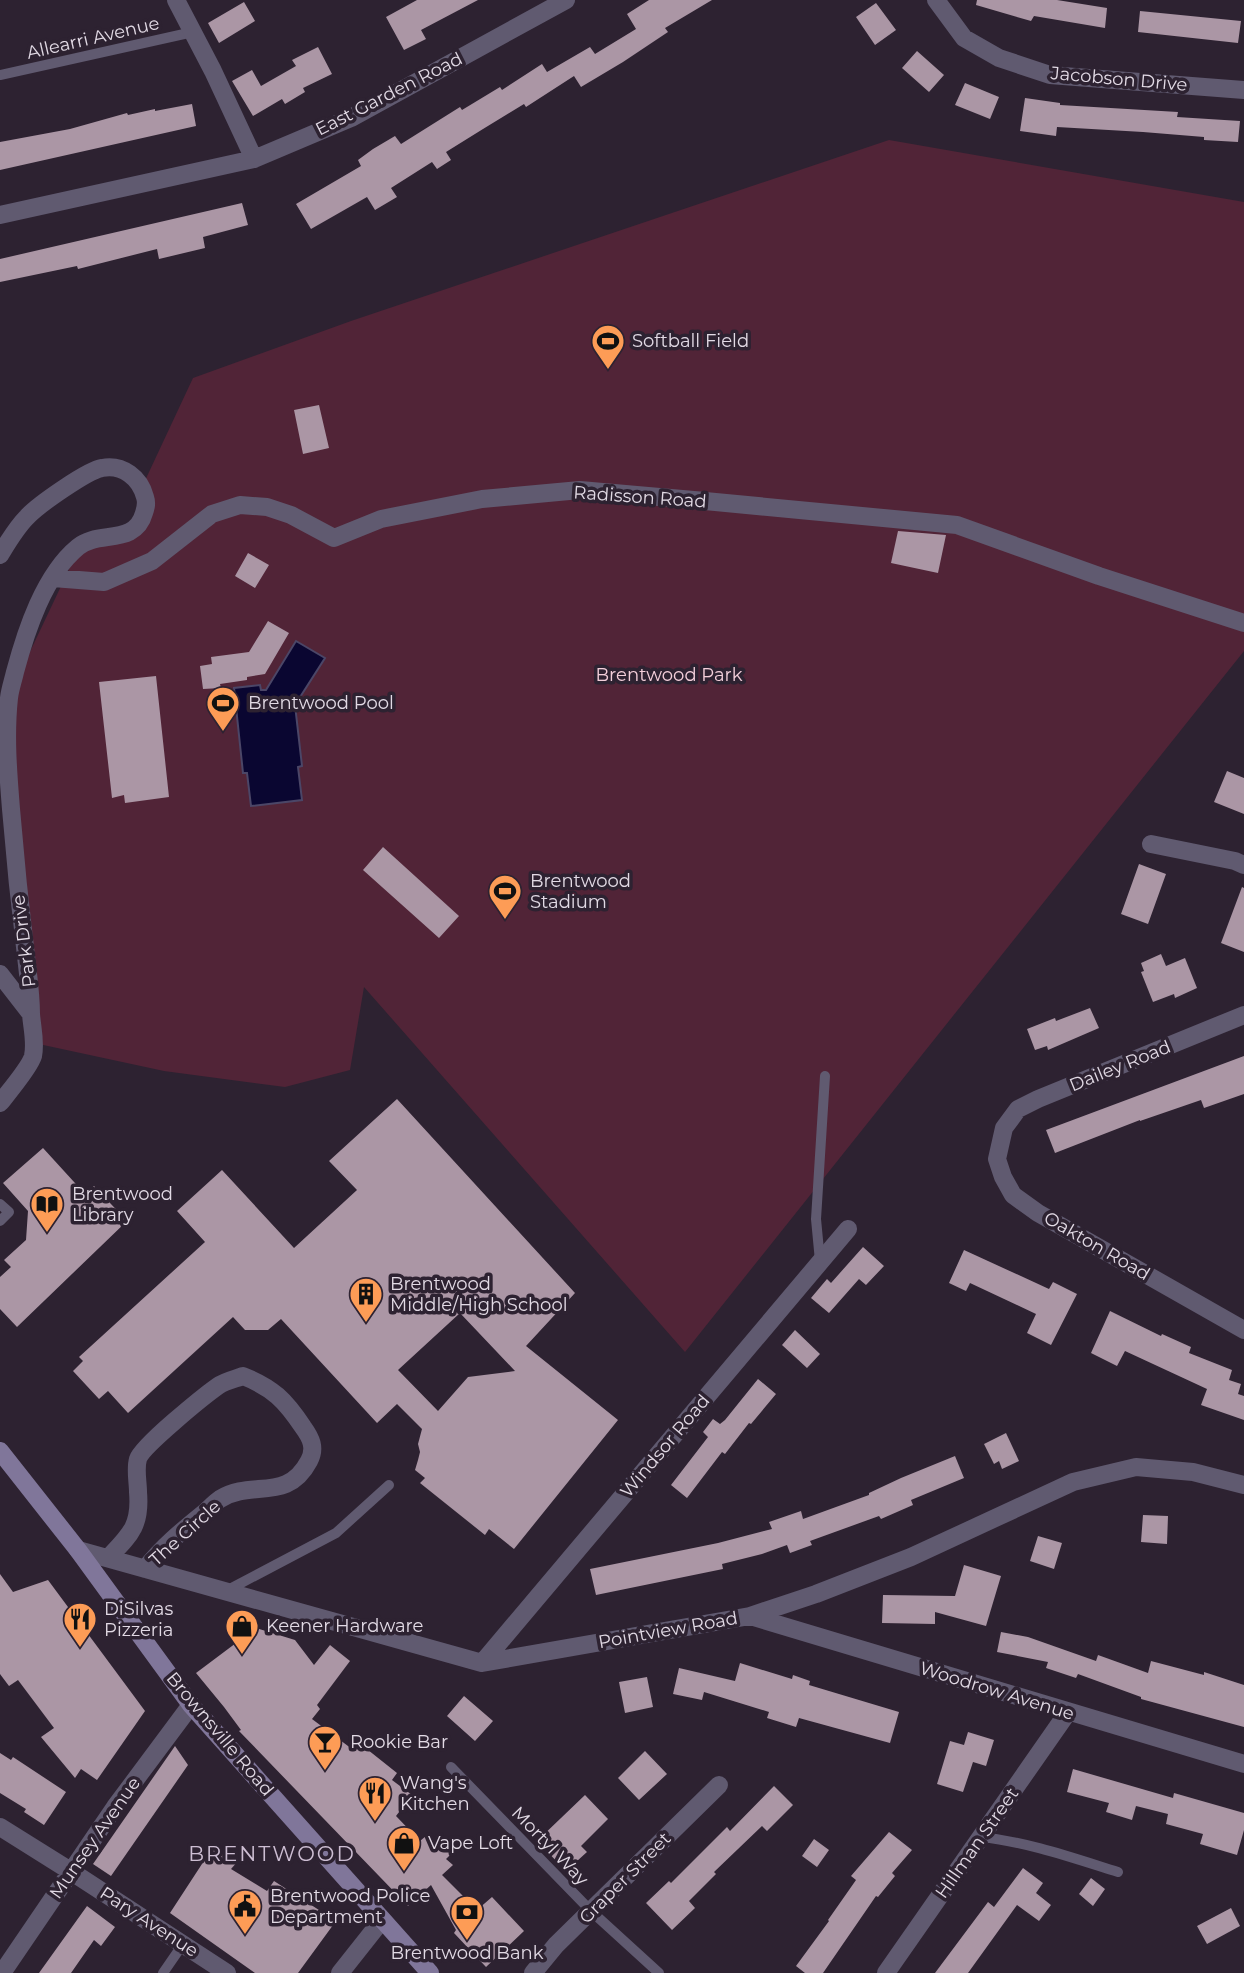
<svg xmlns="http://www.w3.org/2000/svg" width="1244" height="1973" font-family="Montserrat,sans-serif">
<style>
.green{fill:#512437}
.water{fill:#0a0631;stroke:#4b4667;stroke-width:2}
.building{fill:#ab96a5;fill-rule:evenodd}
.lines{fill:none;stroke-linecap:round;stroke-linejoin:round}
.service{stroke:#605a70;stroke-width:10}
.minor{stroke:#605a70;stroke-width:18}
.secondary{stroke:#80769a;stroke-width:18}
.labels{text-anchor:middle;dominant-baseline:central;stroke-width:7;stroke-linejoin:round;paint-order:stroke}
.street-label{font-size:18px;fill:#e2dae5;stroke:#2d2231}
.poi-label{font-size:18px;fill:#e2dae5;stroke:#2d2231;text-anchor:start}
.park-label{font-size:18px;fill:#f4cfdb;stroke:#2d2231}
.quarter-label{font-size:21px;letter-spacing:2px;fill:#cdbed3;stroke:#2d2231}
</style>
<rect width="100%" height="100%" fill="#2d2231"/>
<path class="green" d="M 889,140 L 1244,202 L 1244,651 L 685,1352 L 364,987 L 350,1070 L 285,1087 L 164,1071 L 34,1043 L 9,696 L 81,544 L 133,530 L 142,487 L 193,378 L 351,321 Z"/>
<path class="water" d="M 296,641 L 325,658 L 295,705 L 302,766 L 298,767 L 302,800 L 251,806 L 247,773 L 243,773 L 234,688 L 260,685 L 261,690 L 266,690 Z"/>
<path class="building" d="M 417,0 L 478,0 L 421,30 L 426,39 L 404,50 L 386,17 Z
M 649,0 L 712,0 L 665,28 L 668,32 L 623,62 L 581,87 L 574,76 L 526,107 L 524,104 L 483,129 L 446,152 L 451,160 L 437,169 L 432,162 L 391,188 L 397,197 L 375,210 L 367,197 L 311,229 L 296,204 L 361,166 L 358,160 L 373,149 L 395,136 L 401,144 L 460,107 L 462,110 L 500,87 L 502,90 L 542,64 L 547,72 L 590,47 L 595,54 L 636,29 L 627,14 Z
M 977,0 L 1057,0 L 1107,8 L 1105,28 L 1034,16 L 1031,21 L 976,5 Z
M 244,2 L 255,21 L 219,43 L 208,23 Z
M 876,3 L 896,30 L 875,45 L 856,17 Z
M 1140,11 L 1241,21 L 1238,43 L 1138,32 Z
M 318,47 L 332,74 L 303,88 L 305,92 L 285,104 L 282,99 L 253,116 L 232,81 L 252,70 L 261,86 L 296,66 L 292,60 Z
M 917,51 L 944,75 L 929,92 L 902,68 Z
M 965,83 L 999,97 L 990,119 L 955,105 Z
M 1025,98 L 1060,103 L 1060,105 L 1178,112 L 1177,117 L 1240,121 L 1238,142 L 1204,140 L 1204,137 L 1143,132 L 1057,127 L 1056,136 L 1020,131 Z
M 192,104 L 196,126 L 0,170 L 0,142 L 70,129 L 127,113 L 128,115 L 155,109 L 155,111 Z
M 242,203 L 248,225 L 203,237 L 205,248 L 159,259 L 157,249 L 78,269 L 77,266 L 0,282 L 0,259 Z
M 319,405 L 329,448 L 303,454 L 294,410 Z
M 898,531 L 946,535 L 938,573 L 891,563 Z
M 248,553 L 269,565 L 255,588 L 235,576 Z
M 268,621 L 289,633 L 265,674 L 247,677 L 247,680 L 220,684 L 221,688 L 203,689 L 200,666 L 212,664 L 211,657 L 249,652 Z
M 156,676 L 169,797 L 125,803 L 124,795 L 112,798 L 99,682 Z
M 1227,771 L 1244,778 L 1244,814 L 1214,802 Z
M 383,847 L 459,916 L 439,938 L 363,870 Z
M 1139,864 L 1166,874 L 1148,924 L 1121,914 Z
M 1242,887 L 1244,888 L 1244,952 L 1221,943 Z
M 1161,954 L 1166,966 L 1185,958 L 1197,988 L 1175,998 L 1174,994 L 1153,1002 L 1141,972 L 1144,971 L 1141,963 Z
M 1090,1008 L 1099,1028 L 1048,1050 L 1047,1046 L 1035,1050 L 1027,1029 L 1055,1018 L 1056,1021 Z
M 1244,1056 L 1244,1094 L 1204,1108 L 1201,1100 L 1140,1121 L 1140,1120 L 1055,1153 L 1046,1130 Z
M 397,1099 L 575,1293 L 526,1346 L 618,1420 L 514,1549 L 489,1529 L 485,1535 L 420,1483 L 425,1478 L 415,1470 L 418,1460 L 420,1452 L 418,1444 L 422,1429 L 397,1404 L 377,1423 L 281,1319 L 268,1330 L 245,1330 L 233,1317 L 128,1413 L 108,1391 L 99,1399 L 73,1371 L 83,1361 L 79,1357 L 205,1242 L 177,1211 L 222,1170 L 294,1248 L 357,1190 L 329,1161 ZM 460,1313 L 515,1371 L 468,1377 L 438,1411 L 398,1370 Z
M 43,1148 L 85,1194 L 94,1186 L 127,1221 L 17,1327 L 0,1309 L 0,1277 L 11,1267 L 4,1260 L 26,1240 L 28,1211 L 3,1183 Z
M 863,1247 L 884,1266 L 866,1285 L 859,1279 L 829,1313 L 811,1298 L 827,1279 L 831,1283 Z
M 964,1250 L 1049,1289 L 1053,1282 L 1077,1294 L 1051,1345 L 1027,1333 L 1036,1314 L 970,1283 L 966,1291 L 949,1283 Z
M 1110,1311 L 1161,1336 L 1162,1334 L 1191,1347 L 1189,1353 L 1232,1370 L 1229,1380 L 1241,1384 L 1238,1394 L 1244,1396 L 1244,1420 L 1201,1405 L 1207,1389 L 1125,1351 L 1117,1366 L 1091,1353 Z
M 795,1330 L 820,1354 L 807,1368 L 782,1345 Z
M 758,1379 L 776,1394 L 751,1424 L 749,1423 L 725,1454 L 722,1452 L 687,1498 L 671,1485 L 708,1437 L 703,1432 L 713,1419 L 720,1424 L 725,1420 Z
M 1006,1433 L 1019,1461 L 1002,1469 L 999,1461 L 994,1464 L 984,1444 Z
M 955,1456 L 964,1478 L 911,1500 L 913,1505 L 881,1519 L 879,1516 L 810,1541 L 812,1545 L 790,1553 L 787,1545 L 762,1554 L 722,1564 L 723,1569 L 596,1595 L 590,1569 L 718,1543 L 772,1529 L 769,1522 L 801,1511 L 803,1519 L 869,1495 L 869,1493 L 901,1478 Z
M 1143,1515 L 1168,1516 L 1167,1544 L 1141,1542 Z
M 1038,1536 L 1062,1543 L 1054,1569 L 1030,1561 Z
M 964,1565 L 1001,1576 L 986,1626 L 935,1612 L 935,1624 L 882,1623 L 883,1595 L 955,1596 Z
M 0,1574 L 13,1592 L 48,1580 L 145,1711 L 97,1780 L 81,1769 L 75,1778 L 41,1737 L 54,1728 L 18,1680 L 9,1686 L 0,1674 Z
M 256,1628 L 295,1640 L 314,1665 L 330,1645 L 350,1661 L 317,1705 L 320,1709 L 312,1719 L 352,1749 L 358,1742 L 397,1773 L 392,1780 L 412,1795 L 396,1816 L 420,1841 L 426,1836 L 431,1842 L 436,1838 L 452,1853 L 446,1859 L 453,1865 L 442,1875 L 477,1910 L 492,1897 L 524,1931 L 486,1967 L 454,1933 L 456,1930 L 431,1885 L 408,1906 L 239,1731 L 241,1730 L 224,1707 L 196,1673 Z
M 1001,1632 L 1028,1637 L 1096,1661 L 1098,1655 L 1148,1673 L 1151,1661 L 1204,1675 L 1204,1672 L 1244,1685 L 1244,1727 L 1141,1699 L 1141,1697 L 1078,1674 L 1076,1678 L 1046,1668 L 1048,1662 L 997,1652 Z
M 740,1663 L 792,1679 L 793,1675 L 810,1681 L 809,1685 L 899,1712 L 890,1743 L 799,1718 L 796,1727 L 767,1718 L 769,1712 L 704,1692 L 702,1700 L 673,1694 L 679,1668 L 735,1681 Z
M 647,1677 L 653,1707 L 625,1713 L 619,1682 Z
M 464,1696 L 493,1721 L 475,1741 L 447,1716 Z
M 968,1732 L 994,1740 L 986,1766 L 973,1762 L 963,1792 L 937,1784 L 950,1741 L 964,1745 Z
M 175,1746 L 188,1765 L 111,1876 L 93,1864 Z
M 645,1751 L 667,1774 L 639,1800 L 618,1778 Z
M 0,1753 L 11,1760 L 13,1757 L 66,1792 L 44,1825 L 24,1812 L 26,1809 L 0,1793 Z
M 1073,1769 L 1173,1798 L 1174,1793 L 1244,1813 L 1244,1830 L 1237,1855 L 1200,1844 L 1203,1834 L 1166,1824 L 1168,1814 L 1136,1806 L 1132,1820 L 1106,1812 L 1109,1803 L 1067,1792 Z
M 774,1786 L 793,1805 L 767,1831 L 762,1826 L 714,1872 L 716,1874 L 689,1901 L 695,1908 L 672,1930 L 646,1903 L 669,1881 L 671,1883 L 727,1827 L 730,1831 Z
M 585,1795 L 608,1819 L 581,1846 L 587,1852 L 566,1871 L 537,1841 Z
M 889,1832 L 912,1850 L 892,1873 L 895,1876 L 878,1897 L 876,1896 L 823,1973 L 805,1973 L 796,1966 L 829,1921 L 828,1920 L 856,1880 L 851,1876 Z
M 814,1839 L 829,1850 L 817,1867 L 802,1856 Z
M 215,1844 L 238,1861 L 231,1869 L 267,1891 L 274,1881 L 336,1921 L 298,1973 L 255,1973 L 170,1913 Z
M 1023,1868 L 1043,1883 L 1036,1893 L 1051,1905 L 1039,1921 L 1017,1905 L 968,1973 L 935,1973 L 988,1902 L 994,1907 Z
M 1091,1878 L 1105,1889 L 1093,1906 L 1079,1894 Z
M 87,1906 L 115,1927 L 101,1946 L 94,1940 L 71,1973 L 39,1973 Z
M 1231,1908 L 1240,1926 L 1207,1944 L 1197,1926 Z"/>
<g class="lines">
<path class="service" d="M 0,75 L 193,32
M 0,1204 L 9,1212 L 0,1221
M 820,1261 L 816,1219 L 825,1076
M 226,1591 L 336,1533 L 389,1485
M 451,1767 L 591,1911 L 659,1973
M 981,1837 C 1028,1842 1073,1858 1118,1872
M 163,1973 L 183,1944"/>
<path class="minor" d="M 176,0 L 213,71 L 254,159
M 936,0 L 964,38 L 999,58 L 1050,75 L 1244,90
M 0,215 L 254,159 L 351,118 L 566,0
M 0,555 C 8,542 16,528 27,517 C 38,505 88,470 102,468 C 123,464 140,478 145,497 C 147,503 146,507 144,513 C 135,546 98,530 78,547 C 44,575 26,631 15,672 C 13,681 10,689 9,698 C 5,735 8,772 11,809 C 15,858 20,907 26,956 C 28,975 31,994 31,1014 C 32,1028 36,1042 33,1056 C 30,1067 8,1093 0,1103
M 53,578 L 104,582 L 152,561 L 212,514 L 240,505 L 267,507 L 291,515 L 334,538 L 381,519 L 482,499 L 580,490 L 705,501 L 957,525 L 1099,576 L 1244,623
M 1151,844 L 1235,861 L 1244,865
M 0,974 L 31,1014
M 1244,1015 L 1038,1099 L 1018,1109 L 1004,1128 L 997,1159 L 1003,1177 L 1013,1195 L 1038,1213 L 1244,1330
M 78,1550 L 482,1663 L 750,1616 L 816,1594 L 911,1557 L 1073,1482 L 1136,1467 L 1193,1472 L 1244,1485
M 108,1558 C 130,1535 141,1526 138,1492 C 138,1482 135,1469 138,1459 C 142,1446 204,1396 218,1386 C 225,1381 235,1379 243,1376 C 273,1388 285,1400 303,1427 C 311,1438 316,1448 309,1461 C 287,1503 252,1479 220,1499 C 214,1503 209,1509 204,1513 C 183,1530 162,1547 145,1569
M 750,1616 L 1244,1764
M 482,1663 L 848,1229
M 0,1827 L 72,1872 L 227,1973
M 2,1973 L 115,1807 L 191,1705
M 340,1973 L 382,1920
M 533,1973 L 556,1945 L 719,1785
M 886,1973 L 1068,1712"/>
<path class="secondary" d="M 0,1451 L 78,1550 L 191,1705 L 430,1973"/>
</g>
<defs>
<symbol id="stadium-pin" viewBox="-11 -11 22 30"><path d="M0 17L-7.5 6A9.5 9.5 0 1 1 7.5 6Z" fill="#fd9c56" stroke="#2d2231"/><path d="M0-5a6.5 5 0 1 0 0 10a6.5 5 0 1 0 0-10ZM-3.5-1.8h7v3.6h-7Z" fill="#111"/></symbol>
<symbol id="library-pin" viewBox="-11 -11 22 30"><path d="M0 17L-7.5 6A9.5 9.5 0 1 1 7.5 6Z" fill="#fd9c56" stroke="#2d2231"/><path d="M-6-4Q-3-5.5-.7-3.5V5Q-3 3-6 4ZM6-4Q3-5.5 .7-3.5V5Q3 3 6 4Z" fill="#111"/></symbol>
<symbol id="building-pin" viewBox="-11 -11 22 30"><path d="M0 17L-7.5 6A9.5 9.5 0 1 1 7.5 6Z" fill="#fd9c56" stroke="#2d2231"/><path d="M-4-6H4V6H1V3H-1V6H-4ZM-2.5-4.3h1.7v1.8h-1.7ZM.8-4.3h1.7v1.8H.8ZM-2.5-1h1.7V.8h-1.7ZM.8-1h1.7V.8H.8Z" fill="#111"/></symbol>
<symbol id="restaurant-pin" viewBox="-11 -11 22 30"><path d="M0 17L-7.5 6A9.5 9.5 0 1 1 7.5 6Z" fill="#fd9c56" stroke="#2d2231"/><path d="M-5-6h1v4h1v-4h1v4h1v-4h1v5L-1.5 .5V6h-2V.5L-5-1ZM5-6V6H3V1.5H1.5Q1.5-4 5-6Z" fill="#111"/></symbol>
<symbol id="shop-pin" viewBox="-11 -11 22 30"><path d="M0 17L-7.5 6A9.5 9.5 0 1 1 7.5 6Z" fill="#fd9c56" stroke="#2d2231"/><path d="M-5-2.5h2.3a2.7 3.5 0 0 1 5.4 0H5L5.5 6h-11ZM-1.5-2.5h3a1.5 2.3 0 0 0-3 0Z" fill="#111"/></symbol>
<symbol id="bar-pin" viewBox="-11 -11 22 30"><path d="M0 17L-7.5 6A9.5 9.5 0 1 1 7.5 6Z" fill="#fd9c56" stroke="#2d2231"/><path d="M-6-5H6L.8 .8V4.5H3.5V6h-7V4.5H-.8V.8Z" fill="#111"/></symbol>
<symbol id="civic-pin" viewBox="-11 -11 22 30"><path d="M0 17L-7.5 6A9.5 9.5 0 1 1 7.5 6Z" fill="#fd9c56" stroke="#2d2231"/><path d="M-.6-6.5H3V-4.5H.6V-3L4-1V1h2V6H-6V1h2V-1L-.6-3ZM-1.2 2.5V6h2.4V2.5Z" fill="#111"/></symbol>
<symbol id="bank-pin" viewBox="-11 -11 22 30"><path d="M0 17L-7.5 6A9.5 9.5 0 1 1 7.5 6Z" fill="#fd9c56" stroke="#2d2231"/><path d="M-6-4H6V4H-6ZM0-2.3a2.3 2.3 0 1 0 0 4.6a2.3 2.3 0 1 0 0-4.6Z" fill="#111"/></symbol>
</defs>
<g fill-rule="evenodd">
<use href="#stadium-pin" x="589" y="322" width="38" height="52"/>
<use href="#stadium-pin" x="204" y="684" width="38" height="52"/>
<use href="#stadium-pin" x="486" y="872" width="38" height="52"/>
<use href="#library-pin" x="28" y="1185" width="38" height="52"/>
<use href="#building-pin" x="347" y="1275" width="38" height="52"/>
<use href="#restaurant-pin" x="61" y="1600" width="38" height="52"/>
<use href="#shop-pin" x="223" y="1607" width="38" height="52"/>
<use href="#bar-pin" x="306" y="1723" width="38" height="52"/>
<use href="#restaurant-pin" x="356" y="1774" width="38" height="52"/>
<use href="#shop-pin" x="385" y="1824" width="38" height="52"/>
<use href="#civic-pin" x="226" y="1887" width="38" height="52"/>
<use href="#bank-pin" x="448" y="1893" width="38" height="52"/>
</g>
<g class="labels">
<g class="street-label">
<text transform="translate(93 38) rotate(-13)">Allearri Avenue</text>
<text transform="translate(1119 79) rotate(5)">Jacobson Drive</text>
<text transform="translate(389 94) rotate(-27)">East Garden Road</text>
<text transform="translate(640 497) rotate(4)">Radisson Road</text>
<text transform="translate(24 941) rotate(-97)">Park Drive</text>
<text transform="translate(1120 1066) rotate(-22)">Dailey Road</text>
<text transform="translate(1097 1246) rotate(30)">Oakton Road</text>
<text transform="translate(665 1446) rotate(-50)">Windsor Road</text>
<text transform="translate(185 1533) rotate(-42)">The Circle</text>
<text transform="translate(668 1630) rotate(-10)">Pointview Road</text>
<text transform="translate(997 1691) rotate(17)">Woodrow Avenue</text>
<text transform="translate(220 1734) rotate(50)">Brownsville Road</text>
<text transform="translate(95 1838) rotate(-55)">Munsey Avenue</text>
<text transform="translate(977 1843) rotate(-55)">Hillman Street</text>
<text transform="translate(550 1846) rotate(46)">Mortyl Way</text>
<text transform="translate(625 1878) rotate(-45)">Graper Street</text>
<text transform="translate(149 1922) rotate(33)">Pary Avenue</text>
</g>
<g class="poi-label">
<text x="632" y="341">Softball Field</text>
<text x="248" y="703">Brentwood Pool</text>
<text x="530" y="881">Brentwood<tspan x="530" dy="21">Stadium</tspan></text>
<text x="72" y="1194">Brentwood<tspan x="72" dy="21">Library</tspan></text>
<text x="390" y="1284">Brentwood<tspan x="390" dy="21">Middle/High School</tspan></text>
<text x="104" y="1609">DiSilvas<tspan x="104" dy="21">Pizzeria</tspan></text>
<text x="266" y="1626">Keener Hardware</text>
<text x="350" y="1742">Rookie Bar</text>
<text x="400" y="1783">Wang's<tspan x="400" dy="21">Kitchen</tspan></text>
<text x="428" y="1843">Vape Loft</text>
<text x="270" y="1896">Brentwood Police<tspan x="270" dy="21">Department</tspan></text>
<text x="467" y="1953" text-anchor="middle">Brentwood Bank</text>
</g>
<g class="park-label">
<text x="669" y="675">Brentwood Park</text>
</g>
<g class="quarter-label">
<text x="272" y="1853">BRENTWOOD</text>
</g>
</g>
</svg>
